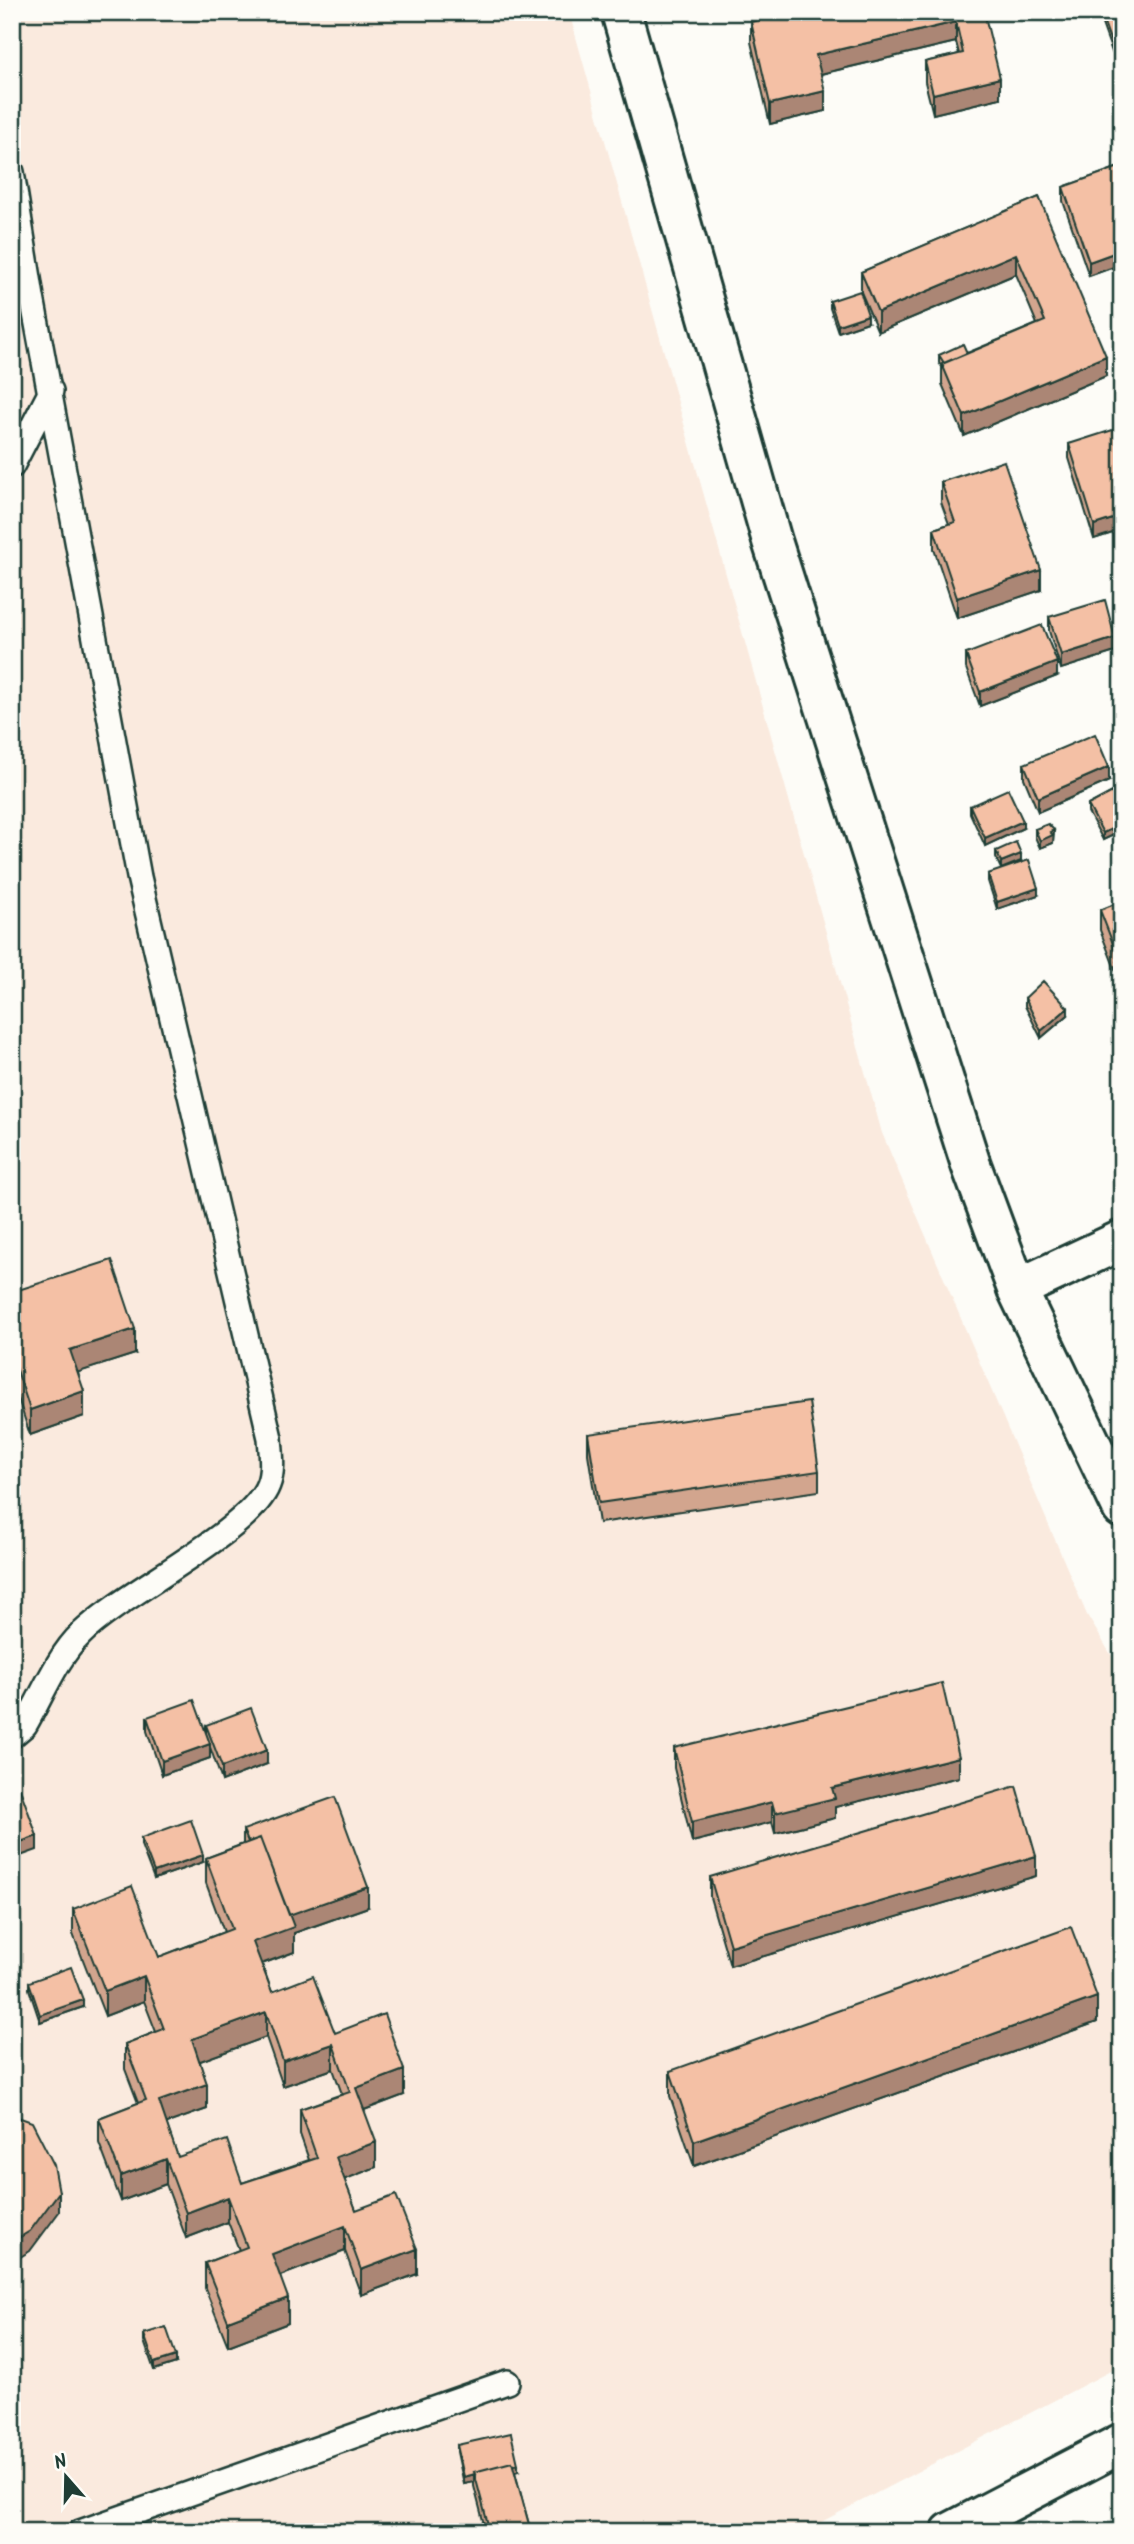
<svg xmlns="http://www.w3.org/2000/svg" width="1134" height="2544" font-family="Kalam,sans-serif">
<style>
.built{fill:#faeade}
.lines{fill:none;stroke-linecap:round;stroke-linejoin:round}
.lane-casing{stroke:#1f3d34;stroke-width:28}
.street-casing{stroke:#1f3d34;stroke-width:44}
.secondary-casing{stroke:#1f3d34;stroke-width:44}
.lane{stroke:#fdfcf7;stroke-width:23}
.street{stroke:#fdfcf7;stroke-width:38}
.secondary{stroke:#fdfcf7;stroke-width:38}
.wall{fill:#d2a58e;stroke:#1f3d34;stroke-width:2;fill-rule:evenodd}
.shaded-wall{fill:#ab8674;stroke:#1f3d34;stroke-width:2}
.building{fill:#f4c0a5;stroke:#1f3d34;stroke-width:2;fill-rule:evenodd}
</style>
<rect width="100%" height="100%" fill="#fdfcf7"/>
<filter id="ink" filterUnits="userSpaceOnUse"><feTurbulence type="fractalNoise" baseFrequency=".0143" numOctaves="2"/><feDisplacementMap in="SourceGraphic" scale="14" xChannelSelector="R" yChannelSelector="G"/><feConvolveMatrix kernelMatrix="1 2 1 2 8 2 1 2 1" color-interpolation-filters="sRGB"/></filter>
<g filter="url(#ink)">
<path class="built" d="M 12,12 L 569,12 L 882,1133 L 1087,1615 L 1122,1673 L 1122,2365 L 802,2532 L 12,2532 Z"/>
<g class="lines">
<defs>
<path id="lane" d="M 12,172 L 32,297 L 139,877 L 270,1438 C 271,1453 274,1470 268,1485 C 250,1532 122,1593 81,1634 C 57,1657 42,1696 25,1725 L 12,1736
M 12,466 L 51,391
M 80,2532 L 507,2382"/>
<path id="street" d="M 621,12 L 772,541 L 971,1165 L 1017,1289 L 1122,1508
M 1017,1289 L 1122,1240"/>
<path id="secondary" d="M 951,2532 L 1122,2443"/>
</defs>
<use href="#lane" class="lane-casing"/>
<use href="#street" class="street-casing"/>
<use href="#secondary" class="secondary-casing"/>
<use href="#lane" class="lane"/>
<use href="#street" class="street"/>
<use href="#secondary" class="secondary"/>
</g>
<path class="wall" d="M 783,12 L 984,12 L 1000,98 L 933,114 L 925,82 L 925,62 L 959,54 L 956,42 L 821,74 L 825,111 L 770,124 L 751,42 L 751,22 L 783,14 Z
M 1122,12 L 1122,48 L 1112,52 L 1102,24 L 1102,17 Z
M 1122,166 L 1122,264 L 1089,276 L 1063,201 L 1063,187 Z
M 1039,197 L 1106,376 L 964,436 L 942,384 L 942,367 L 939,363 L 939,355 L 967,353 L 1037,324 L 1016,274 L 878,332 L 861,292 L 861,272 Z
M 830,301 L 868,322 L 838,332 L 830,308 Z
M 1122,438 L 1122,530 L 1094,539 L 1069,458 L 1069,444 Z
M 941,482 L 1041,590 L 957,618 L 934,549 L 934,529 L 949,524 L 941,502 Z
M 1049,617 L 1115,652 L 1061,669 L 1049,631 Z
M 966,654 L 1057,676 L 980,706 L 966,668 Z
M 1024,764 L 1109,781 L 1038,812 L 1024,778 Z
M 1122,787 L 1122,831 L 1103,840 L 1088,812 L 1088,805 Z
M 970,806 L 1023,828 L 985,846 L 970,813 Z
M 1035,829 L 1054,830 L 1053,843 L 1040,848 L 1035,837 Z
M 996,851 L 1021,861 L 1001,869 L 996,858 Z
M 988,874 L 1038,895 L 997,909 L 988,881 Z
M 1122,901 L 1122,972 L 1117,974 L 1100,930 L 1100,910 Z
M 1025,998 L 1068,1015 L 1041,1038 L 1025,1006 Z
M 12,1292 L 135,1354 L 78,1372 L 84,1416 L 30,1435 L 16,1392 L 12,1394 Z
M 588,1434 L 819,1471 L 819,1491 L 599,1523 L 588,1454 Z
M 147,1717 L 206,1735 L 206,1725 L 267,1764 L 222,1781 L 210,1747 L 210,1758 L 162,1775 L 147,1731 Z
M 674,1748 L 959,1777 L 835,1807 L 835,1818 L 775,1833 L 772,1822 L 692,1842 L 674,1768 Z
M 243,1830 L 368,1907 L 294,1933 L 294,1952 L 262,1964 L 272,1992 L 335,2033 L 404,2095 L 364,2110 L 376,2167 L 344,2179 L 356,2210 L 417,2274 L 361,2295 L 345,2251 L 280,2276 L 288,2323 L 228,2346 L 205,2288 L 205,2263 L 239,2250 L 228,2222 L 186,2238 L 166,2184 L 121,2201 L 99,2143 L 99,2118 L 138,2103 L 125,2069 L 125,2044 L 156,2032 L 144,2001 L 105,2016 L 73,1934 L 73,1909 L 159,1957 L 224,1932 L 206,1883 L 206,1858 L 243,1844 ZM 266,2037 L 283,2086 L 333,2069 L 342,2094 L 300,2109 L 300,2134 L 309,2160 L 242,2183 L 178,2157 L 166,2123 L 207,2109 L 200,2061 Z
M 141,1838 L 203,1862 L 154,1879 L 141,1845 Z
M 1036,1876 L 730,1966 L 710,1897 L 710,1877 Z
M 29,1982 L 83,2007 L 40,2022 L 29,1989 Z
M 1097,2022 L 694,2166 L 670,2096 L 670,2071 Z
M 144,2334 L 176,2363 L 154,2370 L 144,2341 Z
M 457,2445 L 518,2471 L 515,2472 L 531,2532 L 486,2532 L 474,2486 L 474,2482 L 464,2484 L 457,2452 Z"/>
<path class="shaded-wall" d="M 956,22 L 956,42 L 816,75 L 816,55 Z
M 1122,41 L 1122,48 L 1112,52 L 1112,45 Z
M 1000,78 L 1000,98 L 933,114 L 933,94 Z
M 825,91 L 825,111 L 770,124 L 770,104 Z
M 1122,250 L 1122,264 L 1089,276 L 1089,262 Z
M 1016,254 L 1016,274 L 878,332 L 878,312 Z
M 868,315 L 868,322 L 838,332 L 838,325 Z
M 1106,356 L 1106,376 L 964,436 L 964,416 Z
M 1122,516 L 1122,530 L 1094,539 L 1094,525 Z
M 1041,570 L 1041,590 L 957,618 L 957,598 Z
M 1115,638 L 1115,652 L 1061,669 L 1061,655 Z
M 1057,662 L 1057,676 L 980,706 L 980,692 Z
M 1109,767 L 1109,781 L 1038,812 L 1038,798 Z
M 1023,821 L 1023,828 L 985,846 L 985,838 Z
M 1122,824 L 1122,831 L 1103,840 L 1103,833 Z
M 1054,830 L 1053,843 L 1040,848 L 1040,841 L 1050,832 Z
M 1021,854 L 1021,861 L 1001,869 L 1001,862 Z
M 1038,888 L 1038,895 L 997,909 L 997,902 Z
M 1122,952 L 1122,972 L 1117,974 L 1117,954 Z
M 1068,1008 L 1068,1015 L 1041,1038 L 1041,1031 Z
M 135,1329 L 135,1354 L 70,1375 L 70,1350 Z
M 16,1367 L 16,1392 L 12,1394 L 12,1369 Z
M 84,1391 L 84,1416 L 30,1435 L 30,1410 Z
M 210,1744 L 210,1758 L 162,1775 L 162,1761 Z
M 267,1750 L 267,1764 L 222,1781 L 222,1767 Z
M 959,1757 L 959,1777 L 835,1807 L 835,1818 L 775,1833 L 775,1813 L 832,1788 Z
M 772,1802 L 772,1822 L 692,1842 L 692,1822 Z
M 37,1836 L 37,1850 L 12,1859 L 12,1845 Z
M 203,1855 L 203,1862 L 154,1879 L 154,1872 Z
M 1036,1856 L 1036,1876 L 730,1966 L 730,1946 Z
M 368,1887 L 368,1907 L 294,1933 L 294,1952 L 253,1967 L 253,1942 L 287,1915 Z
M 144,1976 L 144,2001 L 105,2016 L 105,1991 Z
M 1097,1997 L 1097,2022 L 694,2166 L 694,2141 Z
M 83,2000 L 83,2007 L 40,2022 L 40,2015 Z
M 266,2012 L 266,2037 L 192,2064 L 192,2039 Z
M 333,2044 L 333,2069 L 283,2086 L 283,2061 Z
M 404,2070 L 404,2095 L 356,2113 L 356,2088 Z
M 207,2084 L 207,2109 L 159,2126 L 159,2101 Z
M 376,2142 L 376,2167 L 336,2183 L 336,2157 Z
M 166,2159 L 166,2184 L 121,2201 L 121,2176 Z
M 59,2192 L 59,2212 L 30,2251 L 12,2262 L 12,2242 Z
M 228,2197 L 228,2222 L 186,2238 L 186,2213 Z
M 345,2226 L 345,2251 L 272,2279 L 272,2254 Z
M 417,2249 L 417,2274 L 361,2295 L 361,2270 Z
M 288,2298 L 288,2323 L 228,2346 L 228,2321 Z
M 176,2356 L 176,2363 L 154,2370 L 154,2363 Z
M 518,2464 L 518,2471 L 477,2481 L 475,2474 Z
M 474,2474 L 474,2482 L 464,2484 L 464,2477 Z"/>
<path class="building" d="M 785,12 L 984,12 L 1000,78 L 933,94 L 925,62 L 963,53 L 956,22 L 816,55 L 825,91 L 770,104 L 751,22 Z
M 1115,12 L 1122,12 L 1122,41 L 1112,45 L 1102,17 Z
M 1122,166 L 1122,219 L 1119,220 L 1122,226 L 1122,250 L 1089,262 L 1063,187 Z
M 1039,197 L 1106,356 L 964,416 L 942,364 L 1045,321 L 1016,254 L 878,312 L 861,272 Z
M 860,291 L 868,315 L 838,325 L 830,301 Z
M 963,344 L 967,353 L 944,363 L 939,355 Z
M 1119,428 L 1122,438 L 1122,516 L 1094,525 L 1069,444 Z
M 1004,461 L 1041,570 L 957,598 L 934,529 L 955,522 L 941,482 Z
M 1105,600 L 1115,638 L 1061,655 L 1049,617 Z
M 1042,625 L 1057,662 L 980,692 L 966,654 Z
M 1095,734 L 1109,767 L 1038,798 L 1024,764 Z
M 1122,787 L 1122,824 L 1103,833 L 1088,805 Z
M 1008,789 L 1023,821 L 985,838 L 970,806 Z
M 1048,824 L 1054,830 L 1050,832 L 1053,835 L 1040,841 L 1035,829 Z
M 1016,842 L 1021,854 L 1001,862 L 996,851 Z
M 1029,860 L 1038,888 L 997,902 L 988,874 Z
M 1122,901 L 1122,952 L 1117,954 L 1100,910 Z
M 1043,981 L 1068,1008 L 1041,1031 L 1025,998 Z
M 112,1260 L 135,1329 L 70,1350 L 84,1391 L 30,1410 L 16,1367 L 12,1369 L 12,1292 Z
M 809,1402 L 819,1471 L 599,1503 L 588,1434 Z
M 942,1683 L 959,1757 L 832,1788 L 835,1798 L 775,1813 L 772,1802 L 692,1822 L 674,1748 Z
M 194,1700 L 210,1744 L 162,1761 L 147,1717 Z
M 251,1708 L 267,1750 L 222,1767 L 206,1725 Z
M 1016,1786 L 1036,1856 L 730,1946 L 710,1877 Z
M 20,1789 L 37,1836 L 12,1845 L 12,1792 Z
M 335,1797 L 368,1887 L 289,1915 L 260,1838 L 248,1842 L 243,1830 Z
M 191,1820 L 203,1855 L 154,1872 L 141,1838 Z
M 260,1838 L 294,1927 L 253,1942 L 272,1992 L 313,1976 L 335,2033 L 384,2014 L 404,2070 L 356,2088 L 376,2142 L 336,2157 L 356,2210 L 396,2195 L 417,2249 L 361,2270 L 345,2226 L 272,2254 L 288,2298 L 228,2321 L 205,2263 L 247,2247 L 228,2197 L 186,2213 L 166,2159 L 121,2176 L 99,2118 L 146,2100 L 125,2044 L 164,2029 L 144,1976 L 105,1991 L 73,1909 L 132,1886 L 159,1957 L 232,1929 L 206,1858 ZM 266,2012 L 283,2061 L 333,2044 L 350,2092 L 300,2109 L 317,2158 L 242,2183 L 227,2140 L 178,2157 L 159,2101 L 207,2084 L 192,2039 Z
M 1071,1927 L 1097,1997 L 694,2141 L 670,2071 Z
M 71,1967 L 83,2000 L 40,2015 L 29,1982 Z
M 12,2115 L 32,2122 L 54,2165 L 59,2192 L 30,2231 L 12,2242 Z
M 166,2327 L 176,2356 L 154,2363 L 144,2334 Z
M 511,2433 L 518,2464 L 513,2465 L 512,2462 L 474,2472 L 475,2474 L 464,2477 L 457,2445 Z
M 512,2462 L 531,2532 L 490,2532 L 474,2472 Z"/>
</g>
<rect width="1134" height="2544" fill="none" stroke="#fdfcf7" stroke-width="42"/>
<rect x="21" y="21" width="1092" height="2502" fill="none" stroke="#1f3d34" stroke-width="2.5" filter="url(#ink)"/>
<g transform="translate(66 2477) rotate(340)" stroke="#fdfcf7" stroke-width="5" paint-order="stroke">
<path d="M0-5L12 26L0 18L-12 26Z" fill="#1f3d34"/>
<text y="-10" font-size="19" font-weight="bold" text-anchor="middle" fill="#1f3d34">N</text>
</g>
</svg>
